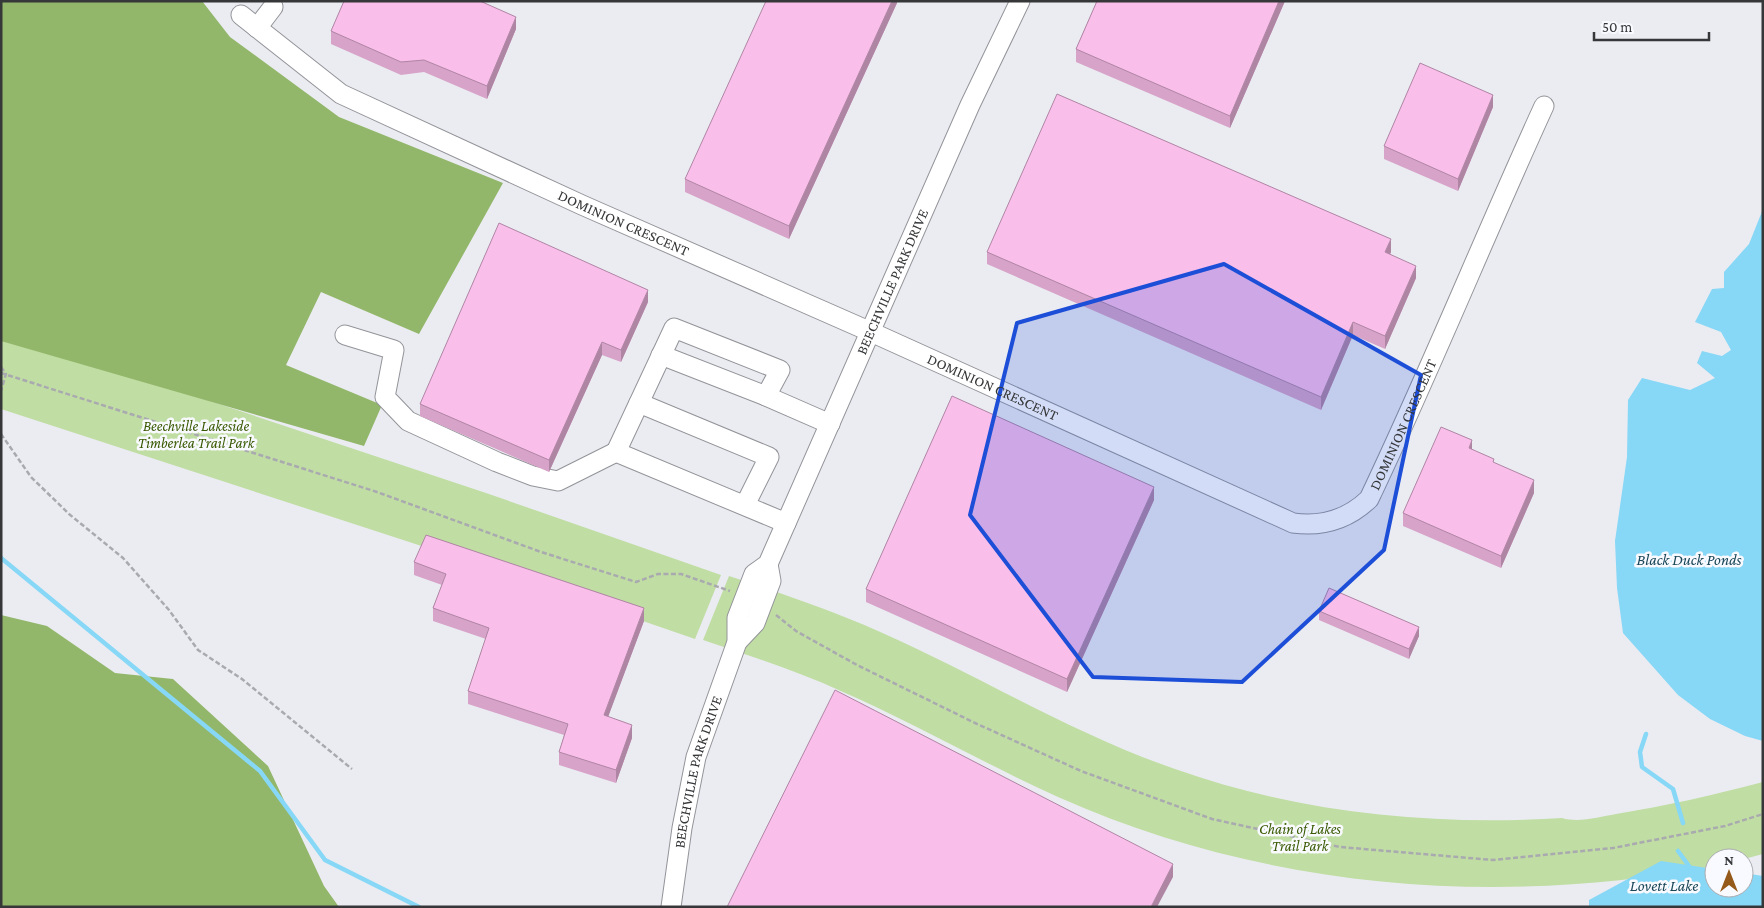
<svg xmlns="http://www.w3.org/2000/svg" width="1764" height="908" font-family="'Crimson Pro',serif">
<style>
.green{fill:#c0dda3}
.forest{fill:#92b76a}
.water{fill:#87d7f6}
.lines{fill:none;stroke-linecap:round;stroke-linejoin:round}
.stream{stroke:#87d7f6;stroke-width:4.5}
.minor-casing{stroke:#939499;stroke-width:21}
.path{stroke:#a9aaaf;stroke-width:2.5;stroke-dasharray:5 2.5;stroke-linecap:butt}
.minor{stroke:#fff;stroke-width:19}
.wall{fill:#d7a3c9}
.shaded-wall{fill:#af85a4}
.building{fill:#fabeea;stroke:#af85a4}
.marked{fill:#1d4ed8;fill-opacity:0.2;stroke:#1d4ed8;stroke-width:4;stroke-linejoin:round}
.labels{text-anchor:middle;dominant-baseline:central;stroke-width:5;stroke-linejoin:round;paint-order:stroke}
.street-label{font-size:15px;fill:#363739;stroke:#f9faff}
.park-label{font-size:15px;font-style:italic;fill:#395a02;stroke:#f9faff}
.water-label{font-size:16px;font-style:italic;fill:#1a4758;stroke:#f9faff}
</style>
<rect width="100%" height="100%" fill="#ebecf2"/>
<path class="green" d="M 1,335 L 207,400 L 486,493 L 721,575 L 695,639 L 486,567 L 1,409 Z
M 729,576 C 780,593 830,610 878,631 C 978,675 1071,733 1175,769 C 1299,813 1432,826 1562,818 C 1579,823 1599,817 1616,814 C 1665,806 1714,795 1763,782 L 1763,854 L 1744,859 L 1714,858 L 1714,866 C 1495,908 1262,888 1058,797 C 985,764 916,724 843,692 C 797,671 750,656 703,640 Z"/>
<path class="forest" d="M 1,1 L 202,1 L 230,37 L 339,117 L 503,183 L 419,334 L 321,292 L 286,365 L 382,405 L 364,446 L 1,341 Z
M 1,615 L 47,626 L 115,673 L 173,679 L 268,766 L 324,886 L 339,907 L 1,907 Z"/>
<path class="water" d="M 1763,209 L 1763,741 L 1745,736 L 1710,719 L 1678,695 L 1623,633 L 1617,588 L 1615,541 L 1627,457 L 1628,400 L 1642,378 L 1690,390 L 1715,378 L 1697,363 L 1702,351 L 1722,356 L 1731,350 L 1721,332 L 1695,322 L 1712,289 L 1724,288 L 1724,272 L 1749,244 Z
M 1661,861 L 1714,869 L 1714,888 L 1744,888 L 1744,873 L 1763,876 L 1763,907 L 1589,907 L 1589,900 Z"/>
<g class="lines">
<path class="stream" d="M 1,558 L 260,771 L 325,860 L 419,907
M 1646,734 L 1640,752 L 1642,767 L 1673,789 L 1683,823
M 1678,851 L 1689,866"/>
<defs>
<g id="minor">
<path id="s1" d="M 241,15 L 341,94 L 582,205 L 871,332 L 1293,523 C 1322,527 1348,519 1369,499 C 1431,369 1484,237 1544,106"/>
<path d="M 257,28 L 273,7"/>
<path d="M 345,335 L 394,350 L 385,397 L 408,421 L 497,462 L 533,476 L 558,481 L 616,452"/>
<path d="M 661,355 L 766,396"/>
<path d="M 639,403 L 769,457 L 745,505"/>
<path d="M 786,523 L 616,452 L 674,328 L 780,370 L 766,396 L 830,424"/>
<path d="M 737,642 L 755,623 L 771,581 L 768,564"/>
<path id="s2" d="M 671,907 L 682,828 L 696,757 L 737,642 L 737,618 L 754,574 L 768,564 L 970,105 L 1020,1"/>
</g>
</defs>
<use href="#minor" class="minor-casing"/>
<path class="path" d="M 1,367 L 6,374 L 1,391
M 1,373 L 377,492 L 541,552 L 636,582 L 658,574 L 681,574 L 730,591
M 1,434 L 31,477 L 69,514 L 123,558 L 169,610 L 198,650 L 242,679 L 352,769
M 776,615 L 796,631 L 857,665 L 975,723 L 1081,771 L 1212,819 L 1340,847 L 1493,860 L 1613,848 L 1725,826 L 1763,814"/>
<use href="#minor" class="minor"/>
</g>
<path class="wall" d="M 897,1 L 897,3 L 789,239 L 685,192 L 685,179 Z
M 1097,1 L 1285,1 L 1230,128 L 1076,62 L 1076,49 Z
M 516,29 L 487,99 L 424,72 L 401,75 L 331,44 L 331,31 Z
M 1493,107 L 1458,191 L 1384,159 L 1384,146 Z
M 987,252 L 1391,252 L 1390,254 L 1416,278 L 1385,349 L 1353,335 L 1321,410 L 987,264 Z
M 648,302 L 621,362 L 602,355 L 549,472 L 420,416 L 420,404 Z
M 1472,449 L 1494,463 L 1534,493 L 1501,568 L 1403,526 L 1403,513 Z
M 1154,500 L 1067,692 L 866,602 L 866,589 Z
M 414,562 L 644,621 L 608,716 L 632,738 L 616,783 L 559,765 L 559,752 L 564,735 L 468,704 L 468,691 L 486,639 L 433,621 L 433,608 L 442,585 L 414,575 Z
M 1319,611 L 1419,636 L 1409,659 L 1319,620 Z"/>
<path class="shaded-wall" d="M 892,1 L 897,1 L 897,3 L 789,239 L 789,226 Z
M 1279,1 L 1285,1 L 1230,128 L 1230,116 Z
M 516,17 L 516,29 L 487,99 L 487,86 Z
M 1493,95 L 1493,107 L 1458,191 L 1458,179 Z
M 1391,239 L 1391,252 L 1385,265 L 1385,252 Z
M 1416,266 L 1416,278 L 1385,349 L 1385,336 Z
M 648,290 L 648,302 L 621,362 L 621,350 Z
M 1353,322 L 1353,335 L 1321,410 L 1321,397 Z
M 602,342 L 602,355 L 549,472 L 549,460 Z
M 1472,440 L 1472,452 L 1469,448 Z
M 1534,480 L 1534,493 L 1501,568 L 1501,556 Z
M 1154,487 L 1154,500 L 1067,692 L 1067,679 Z
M 644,608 L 644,621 L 604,728 L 604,715 Z
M 1419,627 L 1419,636 L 1409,659 L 1409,649 Z
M 632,725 L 632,738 L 616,783 L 616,770 Z
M 1173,864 L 1173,877 L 1157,907 L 1151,907 Z"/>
<path class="building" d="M 344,1 L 480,1 L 516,17 L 487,86 L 424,60 L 401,62 L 331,31 Z
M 766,1 L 892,1 L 789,226 L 685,179 Z
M 1097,1 L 1279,1 L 1230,116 L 1076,49 Z
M 1420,63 L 1493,95 L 1458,179 L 1384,146 Z
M 1057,94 L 1391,239 L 1385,252 L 1416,266 L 1385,336 L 1353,322 L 1321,397 L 987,252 Z
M 499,223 L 648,290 L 621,350 L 602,342 L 549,460 L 420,404 Z
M 952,396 L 1154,487 L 1067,679 L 866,589 Z
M 1441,427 L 1472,440 L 1469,448 L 1494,459 L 1493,462 L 1534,480 L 1501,556 L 1403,513 Z
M 426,535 L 644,608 L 604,715 L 632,725 L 616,770 L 559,752 L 568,724 L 468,691 L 489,628 L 433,608 L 446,574 L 414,562 Z
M 1329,588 L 1419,627 L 1409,649 L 1319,611 Z
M 835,690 L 1173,864 L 1151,907 L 727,907 Z"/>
<path class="marked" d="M 1224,264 L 1421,375 L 1384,550 L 1242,682 L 1093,677 L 970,515 L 1017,323 Z"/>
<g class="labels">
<g class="street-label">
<text stroke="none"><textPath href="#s1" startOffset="438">DOMINION CRESCENT</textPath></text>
<text stroke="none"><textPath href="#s2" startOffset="671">BEECHVILLE PARK DRIVE</textPath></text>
<text stroke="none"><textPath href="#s1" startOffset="842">DOMINION CRESCENT</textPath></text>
<text stroke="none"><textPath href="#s1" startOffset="1336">DOMINION CRESCENT</textPath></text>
<text stroke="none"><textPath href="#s2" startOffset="138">BEECHVILLE PARK DRIVE</textPath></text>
</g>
<g class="park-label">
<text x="196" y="426">Beechville Lakeside<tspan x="196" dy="17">Timberlea Trail Park</tspan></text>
<text x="1300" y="829">Chain of Lakes<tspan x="1300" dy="17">Trail Park</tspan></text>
</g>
<g class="water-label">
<text x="1689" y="559">Black Duck Ponds</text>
<text x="1664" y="885">Lovett Lake</text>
</g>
</g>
<rect width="1764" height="908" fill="none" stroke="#363739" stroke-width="5"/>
<g transform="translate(1729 873)"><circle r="24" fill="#f9faff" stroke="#abacb0"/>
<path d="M0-4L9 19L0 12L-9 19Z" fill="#955a19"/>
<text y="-8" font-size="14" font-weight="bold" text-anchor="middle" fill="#363739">N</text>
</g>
<path d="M1594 32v8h115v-8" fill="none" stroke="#363739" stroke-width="2.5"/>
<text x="1602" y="32" font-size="15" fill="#363739" stroke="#f9faff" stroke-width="4" paint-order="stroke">50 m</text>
</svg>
